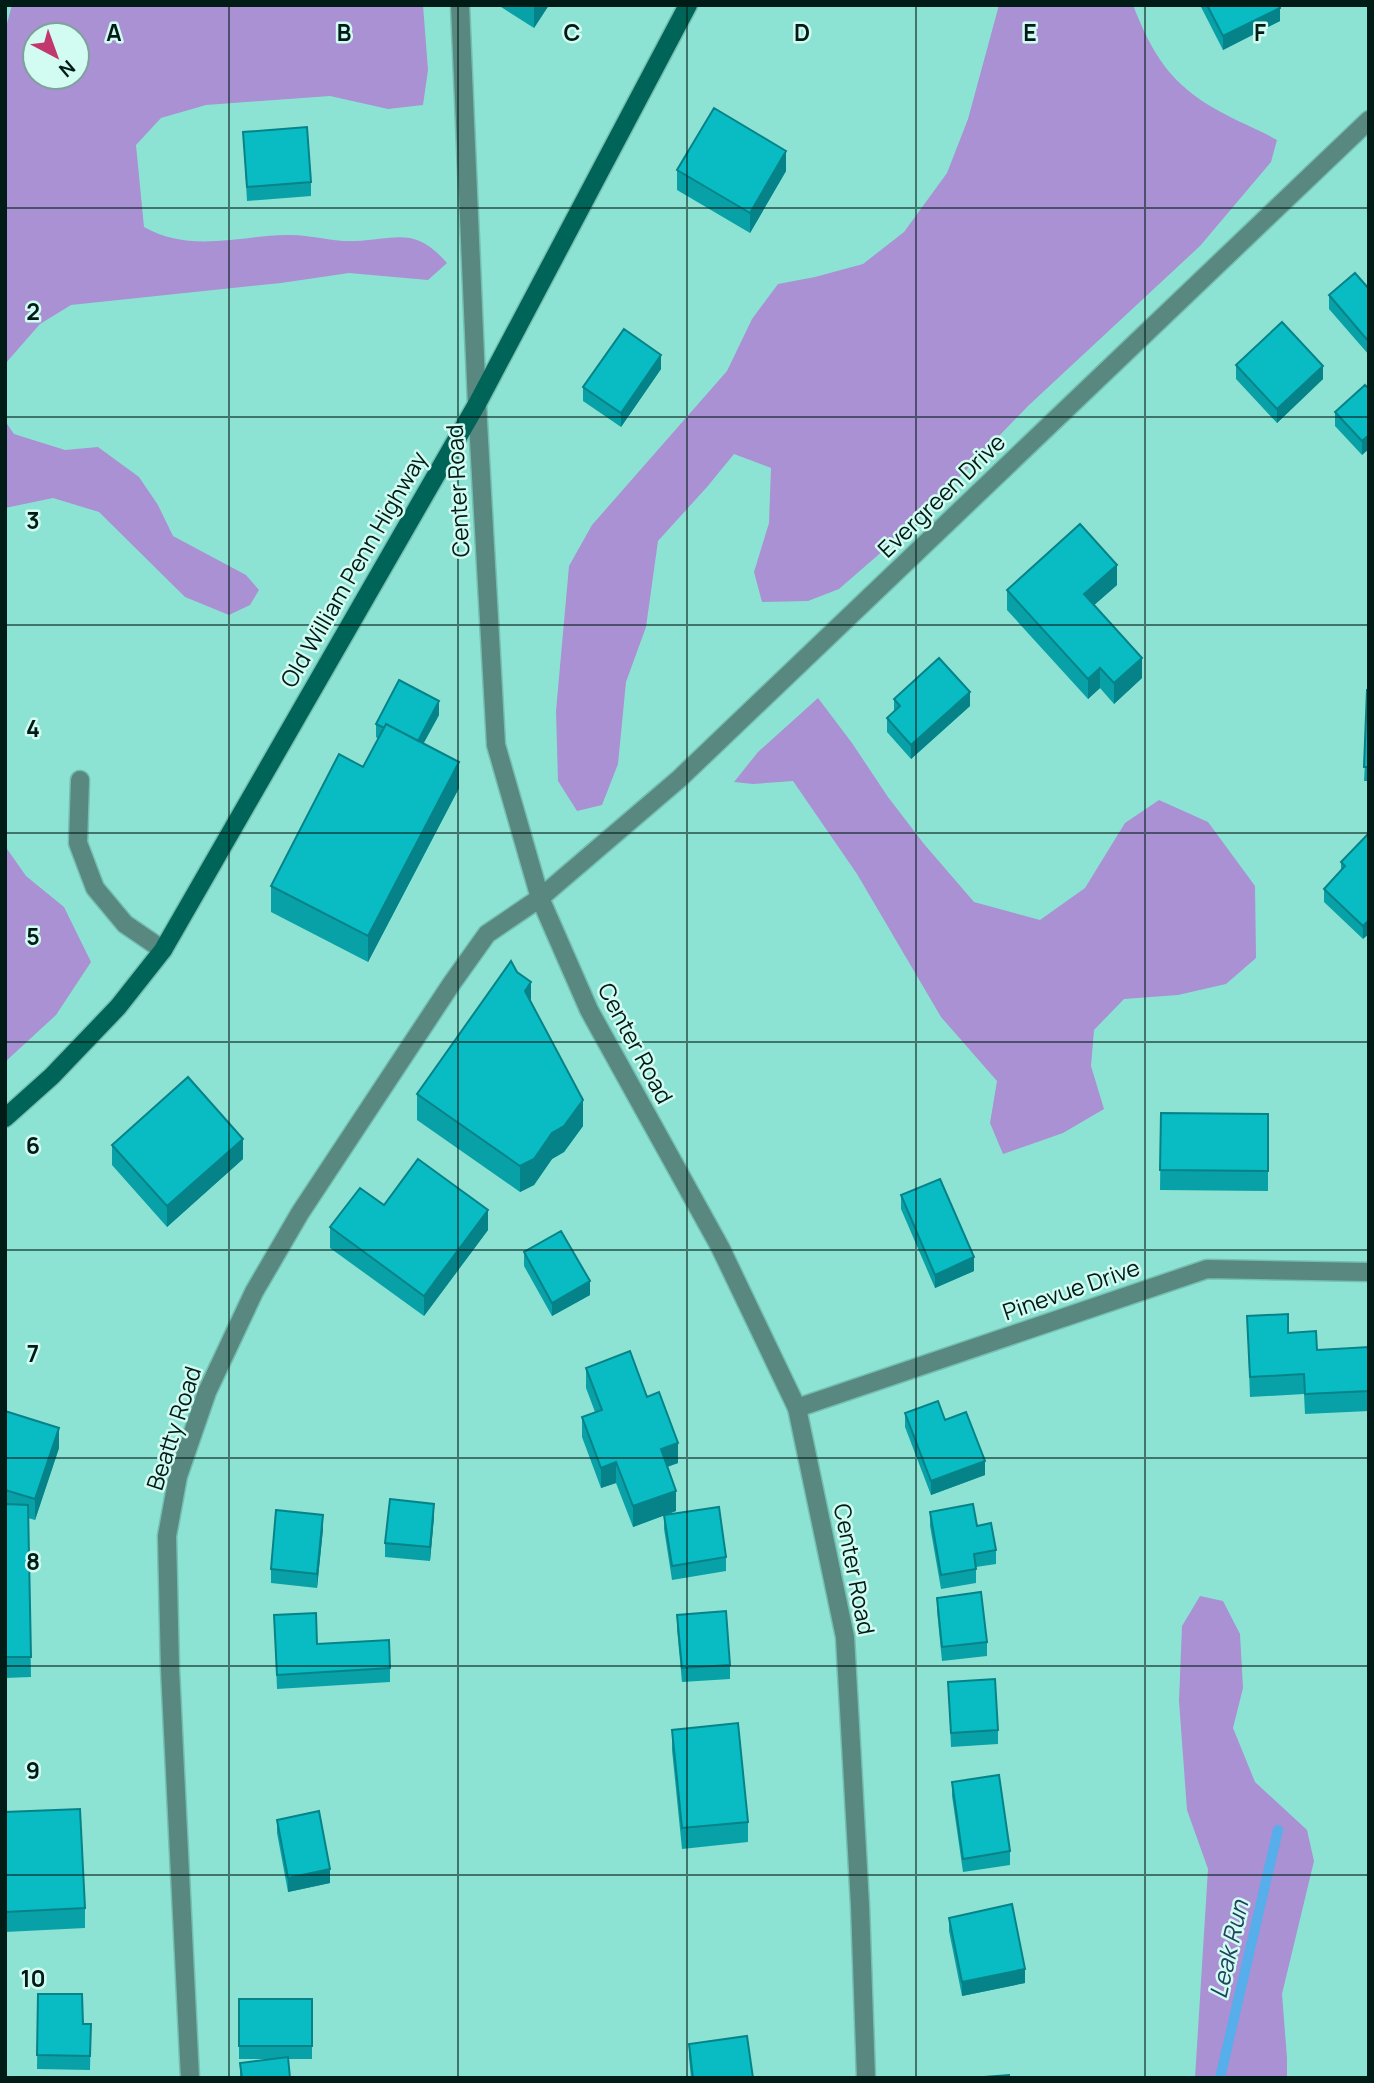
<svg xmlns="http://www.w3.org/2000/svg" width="1374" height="2083" font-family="Manrope,sans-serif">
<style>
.green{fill:#a991d3;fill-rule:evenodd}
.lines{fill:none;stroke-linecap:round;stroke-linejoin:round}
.stream{stroke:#56aeea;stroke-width:10}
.minor-casing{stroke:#74bfb1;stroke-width:21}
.tertiary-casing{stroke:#74bfb1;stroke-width:21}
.secondary-casing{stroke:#74bfb1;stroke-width:21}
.minor{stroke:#58887f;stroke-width:18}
.tertiary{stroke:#58887f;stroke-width:18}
.secondary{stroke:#006558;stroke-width:18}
.wall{fill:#08a1a8}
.shaded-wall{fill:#068388}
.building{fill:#09bbc3;stroke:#068388;stroke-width:2}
.grid{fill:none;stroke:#011b17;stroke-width:2;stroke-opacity:0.55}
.labels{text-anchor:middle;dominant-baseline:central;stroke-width:5;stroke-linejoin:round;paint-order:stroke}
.street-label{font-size:23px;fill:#011b17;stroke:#d2fbf2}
.water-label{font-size:24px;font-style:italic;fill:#1e435c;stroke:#d2fbf2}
.grid-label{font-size:23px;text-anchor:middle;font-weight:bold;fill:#011b17;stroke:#d2fbf2;stroke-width:5;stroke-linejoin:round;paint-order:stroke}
</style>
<rect width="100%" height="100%" fill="#8de3d3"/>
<path class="green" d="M 12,5 L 423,5 L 428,70 L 423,105 L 388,109 L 330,96 L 206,105 L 161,118 L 136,145 L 144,227 C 190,253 237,236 286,235 C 309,234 332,242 355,241 C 397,239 415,226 447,263 L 428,280 L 349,273 L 281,283 L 71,305 L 40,324 L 5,364 L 5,31 ZM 35,35 L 77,35 L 77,77 L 35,77 Z
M 999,5 L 1133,5 C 1152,54 1171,85 1219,111 C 1238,122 1258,129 1277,140 L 1271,162 L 1200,246 L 1028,406 L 916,522 L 839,589 L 808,601 L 762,602 L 754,572 L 769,523 L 771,468 L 734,454 L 707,487 L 658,541 L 646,627 L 626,682 L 618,764 L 602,805 L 577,811 L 558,781 L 556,711 L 569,566 L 592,525 L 727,371 L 752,319 L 778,284 L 815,277 L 863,264 L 904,232 L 947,173 L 968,119 Z
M 5,421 L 14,434 L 65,450 L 98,447 L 139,477 L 158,505 L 173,536 L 246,575 L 259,590 L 250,605 L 229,615 L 185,597 L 99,512 L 53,498 L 5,508 Z
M 818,698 L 852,743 L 888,797 L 924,844 L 974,902 L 1040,920 L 1085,888 L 1125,823 L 1159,800 L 1208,822 L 1255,886 L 1256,958 L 1226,984 L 1178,995 L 1124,999 L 1094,1030 L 1091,1066 L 1104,1109 L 1063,1133 L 1003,1154 L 990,1123 L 997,1081 L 941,1017 L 857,874 L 793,781 L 753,784 L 734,782 L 758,752 Z
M 5,846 L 26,876 L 64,907 L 91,962 L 56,1015 L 5,1062 Z
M 1200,1596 L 1223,1601 L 1240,1634 L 1243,1688 L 1233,1728 L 1255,1782 L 1307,1830 L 1314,1861 L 1282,1994 L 1287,2058 L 1287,2078 L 1195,2078 L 1208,1869 L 1187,1810 L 1179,1701 L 1182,1626 Z"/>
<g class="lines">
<path class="stream" d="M 1220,2078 L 1278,1830"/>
<defs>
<path id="minor" d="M 460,5 L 477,404
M 80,780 L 78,843 L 95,888 L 125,924 L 163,950
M 540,898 L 679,779 L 1369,120
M 797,1408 L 1207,1269 L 1369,1272"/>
<path id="tertiary" d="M 477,404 L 496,745 L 540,898 L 589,1010 L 720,1247 L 797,1408 L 845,1637 L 860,1905 L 866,2078
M 190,2078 L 170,1669 L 167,1536 L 178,1476 L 207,1392 L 254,1292 L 300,1213 L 452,983 L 487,934 L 540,898"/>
<path id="secondary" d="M 5,1118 L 52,1076 L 118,1007 L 163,950 L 477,404 L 688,5"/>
</defs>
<use href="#minor" class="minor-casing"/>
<use href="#tertiary" class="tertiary-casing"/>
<use href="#secondary" class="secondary-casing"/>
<use href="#minor" class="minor"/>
<use href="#tertiary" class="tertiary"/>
<use href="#secondary" class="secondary"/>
</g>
<path class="wall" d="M 498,5 L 549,5 L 534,28 Z
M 1200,5 L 1279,5 L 1280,21 L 1223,50 Z
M 243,132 L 311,182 L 311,196 L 247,201 Z
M 677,170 L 786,171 L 750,233 L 677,190 Z
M 1369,289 L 1369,355 L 1329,309 L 1329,295 Z
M 1236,365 L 1323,379 L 1277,423 L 1236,379 Z
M 661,369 L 621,427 L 583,401 L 583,387 Z
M 1365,385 L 1362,455 L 1335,426 L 1335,412 Z
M 1117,585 L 1094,605 L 1142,678 L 1114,704 L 1100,688 L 1088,699 L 1007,610 L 1007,590 Z
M 1369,690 L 1369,781 L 1364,781 Z
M 894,699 L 970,706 L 911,759 L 887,732 L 887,718 L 894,712 Z
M 439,715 L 423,744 L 459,788 L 368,962 L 271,912 L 271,886 L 363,767 L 378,739 L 376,737 L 376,724 Z
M 1369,833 L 1363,939 L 1324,902 L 1324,889 L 1341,871 L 1341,862 Z
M 531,1002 L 583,1126 L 564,1152 L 552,1159 L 534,1185 L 520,1192 L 417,1120 L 417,1094 Z
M 1161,1113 L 1268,1114 L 1268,1191 L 1160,1190 Z
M 112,1145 L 243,1159 L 167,1227 L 112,1165 Z
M 901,1195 L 974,1271 L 935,1288 L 901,1209 Z
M 384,1205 L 488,1230 L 424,1316 L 330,1248 L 330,1227 Z
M 524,1252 L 590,1295 L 552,1316 L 524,1266 Z
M 1247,1316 L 1288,1333 L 1317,1350 L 1369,1347 L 1369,1411 L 1305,1414 L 1304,1394 L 1250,1397 Z
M 586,1368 L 647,1397 L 678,1463 L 667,1467 L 676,1511 L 633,1527 L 616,1483 L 601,1488 L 582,1437 L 582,1417 L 595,1412 L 586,1388 Z
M 5,1411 L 59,1448 L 35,1520 L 28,1518 L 31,1677 L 5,1678 Z
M 905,1413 L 945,1420 L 985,1475 L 931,1495 L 905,1427 Z
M 930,1512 L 977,1526 L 996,1550 L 996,1564 L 976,1567 L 976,1583 L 941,1589 L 930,1526 Z
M 664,1515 L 726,1557 L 726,1571 L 672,1580 L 664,1529 Z
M 434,1517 L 430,1561 L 385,1557 L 385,1543 Z
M 323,1529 L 317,1588 L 271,1583 L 271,1569 Z
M 937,1598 L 987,1642 L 987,1656 L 942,1661 L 937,1611 Z
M 274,1615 L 317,1644 L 390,1668 L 390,1682 L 277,1689 Z
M 677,1615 L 730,1665 L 730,1679 L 682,1682 L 677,1629 Z
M 948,1682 L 998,1730 L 998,1744 L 951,1747 Z
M 672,1730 L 748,1822 L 748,1842 L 682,1849 L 672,1750 Z
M 952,1782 L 1010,1851 L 1010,1865 L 963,1872 L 952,1796 Z
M 5,1812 L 85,1908 L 85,1928 L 5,1932 Z
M 277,1820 L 330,1883 L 288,1892 L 277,1833 Z
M 949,1918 L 1025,1983 L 962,1996 L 949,1931 Z
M 38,1994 L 83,2024 L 91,2024 L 90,2070 L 37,2069 Z
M 239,1999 L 312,1999 L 312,2059 L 288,2059 L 290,2078 L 240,2078 L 240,2063 L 272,2059 L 239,2059 Z
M 689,2044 L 753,2078 L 691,2078 L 689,2057 Z"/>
<path class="shaded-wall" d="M 535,5 L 549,5 L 534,28 L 534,8 Z
M 1280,8 L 1280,21 L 1223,50 L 1223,36 Z
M 786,151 L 786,171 L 750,233 L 750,213 Z
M 661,355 L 661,369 L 621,427 L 621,413 Z
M 1323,366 L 1323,379 L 1277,423 L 1277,409 Z
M 1369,435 L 1369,449 L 1362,455 L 1362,441 Z
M 1117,565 L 1117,585 L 1084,614 L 1084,594 Z
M 1142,658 L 1142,678 L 1114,704 L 1114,683 Z
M 1100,668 L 1100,688 L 1088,699 L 1088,679 Z
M 970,692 L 970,706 L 911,759 L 911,745 Z
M 439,701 L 439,715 L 415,759 L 415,745 Z
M 459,762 L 459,788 L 368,962 L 368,936 Z
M 1369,920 L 1369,934 L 1363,939 L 1363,926 Z
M 531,982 L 531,1009 L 525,991 Z
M 583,1100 L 583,1126 L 564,1152 L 552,1159 L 534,1185 L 520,1192 L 520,1166 Z
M 243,1139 L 243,1159 L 167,1227 L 167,1206 Z
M 488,1210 L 488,1230 L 424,1316 L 424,1296 Z
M 974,1257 L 974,1271 L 935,1288 L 935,1275 Z
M 590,1281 L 590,1295 L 552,1316 L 552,1303 Z
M 59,1428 L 59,1448 L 35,1520 L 35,1499 Z
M 678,1443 L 678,1463 L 661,1469 L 661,1449 Z
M 985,1461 L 985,1475 L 931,1495 L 931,1481 Z
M 616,1462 L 616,1483 L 601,1488 L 601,1468 Z
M 676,1491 L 676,1511 L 633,1527 L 633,1506 Z
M 434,1504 L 434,1517 L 430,1561 L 430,1547 Z
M 323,1515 L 323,1529 L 317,1588 L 317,1574 Z
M 330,1869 L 330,1883 L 288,1892 L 288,1878 Z
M 1025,1969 L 1025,1983 L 962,1996 L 962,1982 Z"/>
<path class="building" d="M 1207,5 L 1279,5 L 1280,8 L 1223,36 Z
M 714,108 L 786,151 L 750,213 L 677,170 Z
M 307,127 L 311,182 L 247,187 L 243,132 Z
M 1355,273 L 1369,289 L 1369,342 L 1329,295 Z
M 1282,322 L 1323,366 L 1277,409 L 1236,365 Z
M 624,329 L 661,355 L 621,413 L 583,387 Z
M 1365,385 L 1369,389 L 1369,435 L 1362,441 L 1335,412 Z
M 1080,524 L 1117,565 L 1084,594 L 1142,658 L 1114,683 L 1100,668 L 1088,679 L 1007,590 Z
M 939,658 L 970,692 L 911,745 L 887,718 L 900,706 L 894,699 Z
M 399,680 L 439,701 L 418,741 L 386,724 L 384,728 L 376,724 Z
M 1367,690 L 1369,690 L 1369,767 L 1364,767 Z
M 386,724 L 459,762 L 368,936 L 271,886 L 339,754 L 363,767 Z
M 1369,833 L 1369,920 L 1363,926 L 1324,889 L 1345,866 L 1341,862 Z
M 511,961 L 517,972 L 531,982 L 525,991 L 583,1100 L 564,1126 L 552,1133 L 534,1159 L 520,1166 L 417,1094 Z
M 188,1077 L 243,1139 L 167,1206 L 112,1145 Z
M 1161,1113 L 1268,1114 L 1268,1171 L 1160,1170 Z
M 418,1159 L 488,1210 L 424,1296 L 330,1227 L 360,1188 L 384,1205 Z
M 940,1179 L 974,1257 L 935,1275 L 901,1195 Z
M 561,1231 L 590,1281 L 552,1303 L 524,1252 Z
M 1288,1314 L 1288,1333 L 1316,1331 L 1317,1350 L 1369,1347 L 1369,1391 L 1305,1394 L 1304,1374 L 1250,1377 L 1247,1316 Z
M 630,1351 L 647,1397 L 659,1392 L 678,1443 L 661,1449 L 676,1491 L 633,1506 L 616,1462 L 601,1468 L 582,1417 L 602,1410 L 586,1368 Z
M 938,1401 L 945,1420 L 966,1412 L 985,1461 L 931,1481 L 905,1413 Z
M 5,1411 L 59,1428 L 35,1499 L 5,1490 Z
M 390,1499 L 434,1504 L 430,1547 L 385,1543 Z
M 5,1504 L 28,1505 L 31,1657 L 5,1657 Z
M 973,1504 L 977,1526 L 991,1523 L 996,1550 L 974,1554 L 976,1569 L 941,1575 L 930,1512 Z
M 719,1507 L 726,1557 L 672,1566 L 664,1515 Z
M 276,1510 L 323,1515 L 317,1574 L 271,1569 Z
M 981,1592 L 987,1642 L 942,1647 L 937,1598 Z
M 726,1611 L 730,1665 L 682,1668 L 677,1615 Z
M 316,1613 L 317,1644 L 389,1640 L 390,1668 L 277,1675 L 274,1615 Z
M 995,1679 L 998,1730 L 951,1733 L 948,1682 Z
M 738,1723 L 748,1822 L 682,1828 L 672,1730 Z
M 999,1775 L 1010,1851 L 963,1859 L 952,1782 Z
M 80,1809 L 85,1908 L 5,1912 L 5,1812 Z
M 319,1811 L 330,1869 L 288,1878 L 277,1820 Z
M 1012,1904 L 1025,1969 L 962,1982 L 949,1918 Z
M 38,1994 L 82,1994 L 83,2024 L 91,2024 L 90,2056 L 37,2055 Z
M 239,1999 L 312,1999 L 312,2046 L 239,2046 Z
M 747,2036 L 753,2078 L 693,2078 L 689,2044 Z
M 288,2057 L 290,2078 L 242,2078 L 240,2063 Z
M 1009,2075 L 1009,2078 L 971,2078 Z"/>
<path class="grid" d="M 229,5 L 229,2078M 458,5 L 458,2078M 687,5 L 687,2078M 916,5 L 916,2078M 1145,5 L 1145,2078M 5,208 L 1369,208M 5,417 L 1369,417M 5,625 L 1369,625M 5,833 L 1369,833M 5,1042 L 1369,1042M 5,1250 L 1369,1250M 5,1458 L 1369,1458M 5,1666 L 1369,1666M 5,1875 L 1369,1875"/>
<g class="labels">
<g class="street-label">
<text transform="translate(457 491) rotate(-93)">Center Road</text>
<text transform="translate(941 495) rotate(-44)">Evergreen Drive</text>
<text transform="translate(353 569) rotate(-60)">Old William Penn Highway</text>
<text transform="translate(636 1043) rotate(62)">Center Road</text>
<text transform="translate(1071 1289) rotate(-19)">Pinevue Drive</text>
<text transform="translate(173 1428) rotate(-72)">Beatty Road</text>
<text transform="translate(855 1569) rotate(79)">Center Road</text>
</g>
<g class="water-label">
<text transform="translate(1228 1949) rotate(-77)">Leak Run</text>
</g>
</g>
<g class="grid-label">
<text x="114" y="41">A</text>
<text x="344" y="41">B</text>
<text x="572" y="41">C</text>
<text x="802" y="41">D</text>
<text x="1030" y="41">E</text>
<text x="1260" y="41">F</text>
<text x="33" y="320">2</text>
<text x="33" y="529">3</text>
<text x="33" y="737">4</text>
<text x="33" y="945">5</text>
<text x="33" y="1154">6</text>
<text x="33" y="1362">7</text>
<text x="33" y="1570">8</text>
<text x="33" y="1779">9</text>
<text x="33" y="1987">10</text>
</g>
<rect width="1374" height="2083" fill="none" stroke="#011b17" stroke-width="14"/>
<g transform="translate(56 56) rotate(139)"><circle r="33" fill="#d2fbf2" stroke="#7ea19a" stroke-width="2"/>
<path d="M0-5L12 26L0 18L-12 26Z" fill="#c2376e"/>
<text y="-10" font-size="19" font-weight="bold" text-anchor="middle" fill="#011b17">N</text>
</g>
</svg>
